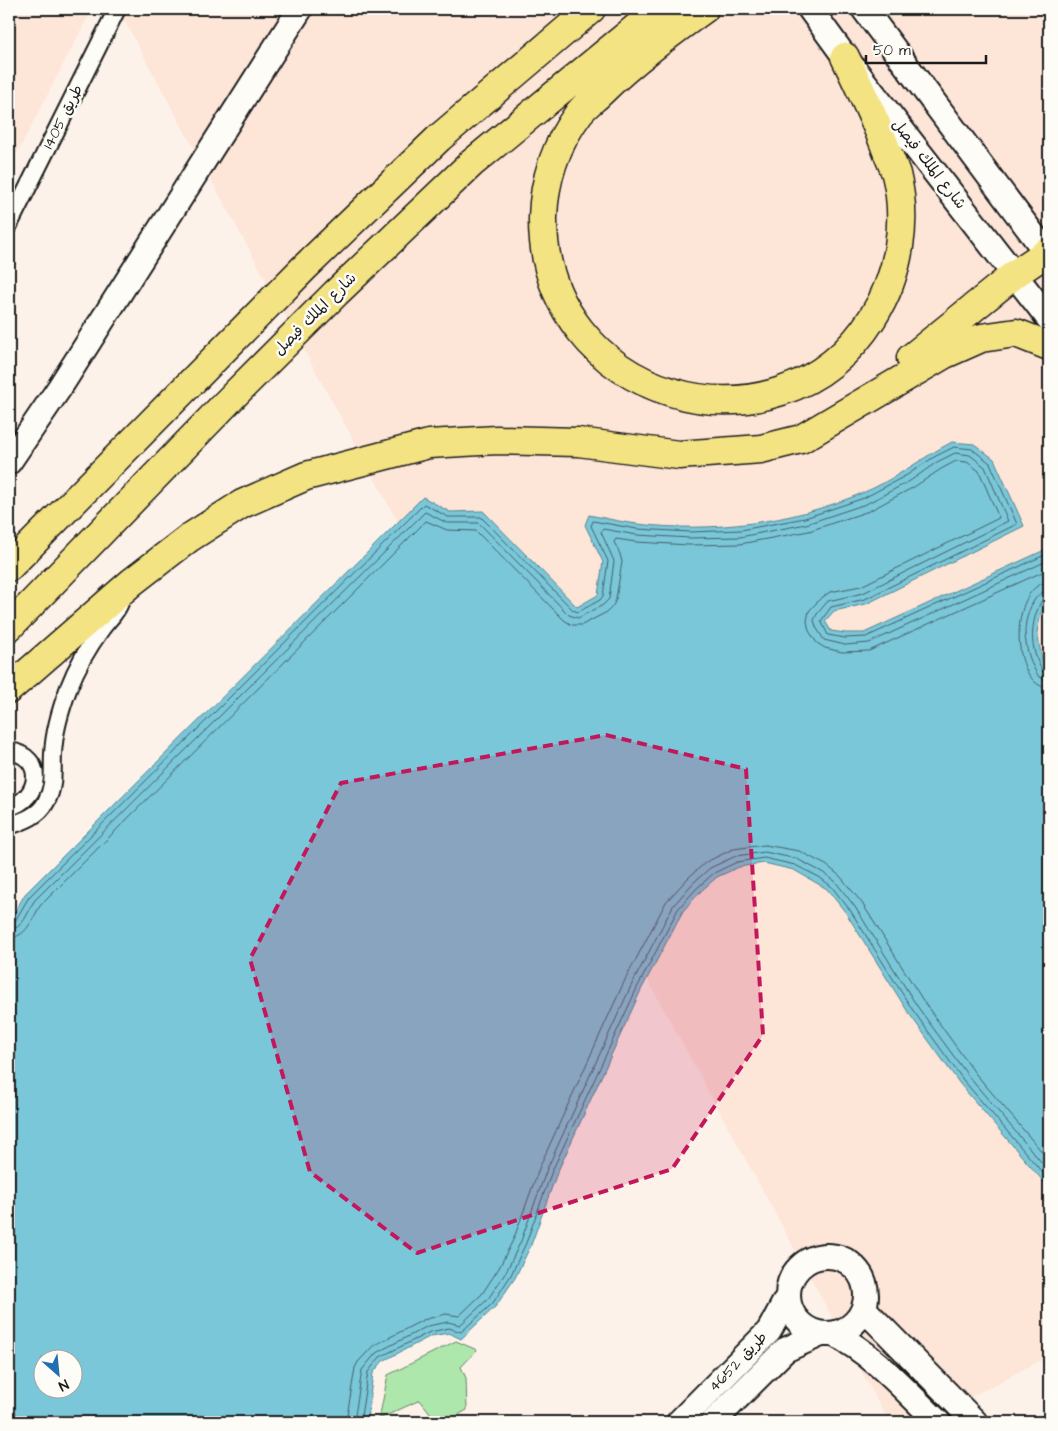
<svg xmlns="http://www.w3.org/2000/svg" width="1058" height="1431" font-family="'Architects Daughter','Playpen Sans Arabic',sans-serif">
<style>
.built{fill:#fde5d8}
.green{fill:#ade7ac;stroke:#648264}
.water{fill:#7ac7d9;stroke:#54838d;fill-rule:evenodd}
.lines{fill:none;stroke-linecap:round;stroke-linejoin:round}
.shore{stroke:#426068;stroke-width:1}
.street-casing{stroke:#1c1c1c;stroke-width:20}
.secondary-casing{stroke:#1c1c1c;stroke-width:28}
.highway-casing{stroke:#1c1c1c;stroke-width:31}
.street{stroke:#fdfcf7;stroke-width:16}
.secondary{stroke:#fdfcf7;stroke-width:24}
.highway{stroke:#f4e382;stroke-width:28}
.marked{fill:#c2185b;fill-opacity:0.2;stroke:#c2185b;stroke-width:4;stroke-dasharray:10 6;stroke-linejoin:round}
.labels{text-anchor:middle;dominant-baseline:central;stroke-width:5;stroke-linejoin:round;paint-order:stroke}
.street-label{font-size:15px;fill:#1c1c1c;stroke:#fdfcf7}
</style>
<rect width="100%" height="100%" fill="#fdf2e9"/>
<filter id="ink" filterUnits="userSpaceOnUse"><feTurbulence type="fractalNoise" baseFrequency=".02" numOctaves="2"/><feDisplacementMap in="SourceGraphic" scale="10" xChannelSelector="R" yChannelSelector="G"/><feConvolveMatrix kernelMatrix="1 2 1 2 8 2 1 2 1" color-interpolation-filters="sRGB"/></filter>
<g filter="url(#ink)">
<path class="built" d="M 9,9 L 92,9 L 9,169 Z
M 118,9 L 1049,9 L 1049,1356 L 923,1422 L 889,1422 Z"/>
<path class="green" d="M 456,1341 L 477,1350 L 461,1367 L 466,1378 L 467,1410 L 445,1422 L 437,1422 L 420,1400 L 379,1419 L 388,1375 Z"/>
<path class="water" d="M 952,442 L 974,444 L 994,459 L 1024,526 L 866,604 L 834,611 L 825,621 L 831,631 L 845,633 L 864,633 L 1049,548 L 1049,597 L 1041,613 L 1037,632 L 1042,659 L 1049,674 L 1049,1188 L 960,1084 L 908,1012 L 846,913 L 827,889 L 794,870 L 764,863 L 739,867 L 717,877 L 701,891 L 683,911 L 641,990 L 557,1173 L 531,1245 L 515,1278 L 496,1306 L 461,1339 L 449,1333 L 431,1336 L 383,1361 L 373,1373 L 367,1419 L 362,1422 L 9,1422 L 9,922 L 25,894 L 423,497 L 450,512 L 483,511 L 577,607 L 598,595 L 603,562 L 585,525 L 589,515 C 605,518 621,522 637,524 C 713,533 790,523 860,494 C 893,481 921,458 952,442 ZM 42,1358 L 72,1358 L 72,1388 L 42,1388 Z"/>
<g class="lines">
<path class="shore" d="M 1049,582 C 1008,584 1010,687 1049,688
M 1049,590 C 1033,591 1025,618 1025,632 C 1025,646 1031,666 1039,677 L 1049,681
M 1049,596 L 1043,598 C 1029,623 1029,648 1043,672 L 1049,675
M 9,924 L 15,921 L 29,897 L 424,504 L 448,517 L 481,517 L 573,610 L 578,612 L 600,600 L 603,596 L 608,561 L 591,526 L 593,521 L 637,529 L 691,532 L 741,530 L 805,518 L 864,498 L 907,475 L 934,457 L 954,447 L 972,449 L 990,463 L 1017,524 L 865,599 L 831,607 L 821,621 L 828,635 L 845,638 L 866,637 L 1049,553
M 9,930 C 23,929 28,912 34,901 L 425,512 L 447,523 L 479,523 L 569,615 L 578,618 L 603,605 L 609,599 L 614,561 L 601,532 L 603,529 L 637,535 L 690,538 L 740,537 L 806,524 L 866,504 L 910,481 L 937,462 L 955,453 L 970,455 L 985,467 L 1008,521 L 863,593 L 828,601 L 817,614 L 814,620 L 816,627 L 824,640 L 845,645 L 869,643 L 1049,560
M 9,938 C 27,937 32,919 40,906 L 426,521 L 447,530 L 476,531 L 564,620 L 572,625 L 582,625 L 607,612 L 613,606 L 616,599 L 622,562 L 620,554 L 614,542 L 616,539 L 636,542 L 689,545 L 740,544 L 809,531 L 869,511 L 914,487 L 941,469 L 956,461 L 967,462 L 979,471 L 999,518 L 861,586 L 830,592 L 820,599 L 809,611 L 807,621 L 809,631 L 817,643 L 825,648 L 842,652 L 869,651 L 1049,569
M 346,1422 L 355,1368 L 358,1362 L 373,1346 L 423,1320 L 446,1314 L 459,1316 L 482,1294 L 499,1268 L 514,1238 L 540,1166 L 624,982 L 666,902 L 688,878 L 706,862 L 733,849 L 765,845 L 799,851 L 826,865 L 840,876 L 862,903 L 924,1002 L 975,1073 L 1049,1160
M 354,1422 L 362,1370 L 376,1353 L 428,1326 L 448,1322 L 460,1325 L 488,1299 L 506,1272 L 521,1241 L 547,1169 L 631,986 L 673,906 L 693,883 L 710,868 L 736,856 L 765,852 L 797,859 L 822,872 L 835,881 L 855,907 L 917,1006 L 969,1077 L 1049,1171
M 360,1422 L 368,1372 L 380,1357 L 430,1332 L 449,1328 L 461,1332 L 493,1303 L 511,1275 L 526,1243 L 552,1171 L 637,988 L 678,909 L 697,888 L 714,873 L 737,862 L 764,858 L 795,865 L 819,877 L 831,886 L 850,910 L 912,1009 L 964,1081 L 1049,1180"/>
<defs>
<path id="street" d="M 9,225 L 117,9
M 9,751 C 46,756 41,799 9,807
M 9,826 C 23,821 39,816 46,802 C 55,786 52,771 53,754 C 54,731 61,708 69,687 C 77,666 89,646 102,628 C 109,619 116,613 120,603"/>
<path id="secondary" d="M 810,9 L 845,57 L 1049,319
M 864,9 L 1049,256
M 9,462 L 60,387 L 300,9
M788 1295a39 39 0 1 1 78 0a39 39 0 1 1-78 0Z
M 864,1309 L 975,1422
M 834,1334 C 875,1355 905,1391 938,1422
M 679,1422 L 769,1331 L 788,1296
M 713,1422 L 785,1350 L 821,1334"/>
<path id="highway" d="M 704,9 C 668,35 633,61 601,92 C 594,99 585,105 579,113 C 556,144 544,180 543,218 C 541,397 777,470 873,317 C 899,276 908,222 896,174 C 893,165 888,155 885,146 C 873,115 859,86 845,57
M 911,358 L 1015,274 L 1049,251
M 9,567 L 304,268 L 439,138 L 591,9
M 9,627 L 237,392 L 336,293 L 472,163 L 659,9
M 9,689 L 132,582 L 189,538 L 242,504 L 306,476 L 429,444 L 497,440 L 578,442 L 679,455 L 761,449 L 801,439 L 945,354 L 981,338 L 1016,333 L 1049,346"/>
</defs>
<use href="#street" class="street-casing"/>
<use href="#secondary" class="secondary-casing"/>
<use href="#highway" class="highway-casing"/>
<use href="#street" class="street"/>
<use href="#secondary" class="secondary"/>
<use href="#highway" class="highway"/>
</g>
</g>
<path class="marked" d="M 606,735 L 746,769 L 763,1035 L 672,1169 L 417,1253 L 310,1172 L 250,959 L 341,783 Z"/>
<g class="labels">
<g class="street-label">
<text transform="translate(63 117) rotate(-63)">طريق 1405</text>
<text transform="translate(929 164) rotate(52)">شارع الملك فيصل</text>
<text transform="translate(315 314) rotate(-45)">شارع الملك فيصل</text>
<text transform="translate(738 1362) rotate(-46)">طريق 4652</text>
</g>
</g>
<rect width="1058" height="1431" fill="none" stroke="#fdfcf7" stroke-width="30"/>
<rect x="15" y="15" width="1028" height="1401" fill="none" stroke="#1c1c1c" stroke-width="2" filter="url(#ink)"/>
<g transform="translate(58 1374) rotate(153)"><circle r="24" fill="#fdfcf7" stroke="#a3a29f"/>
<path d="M0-4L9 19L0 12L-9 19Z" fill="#1f6fb2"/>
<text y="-8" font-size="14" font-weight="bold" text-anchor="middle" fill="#1c1c1c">N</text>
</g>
<path d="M866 55v8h120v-8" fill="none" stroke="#1c1c1c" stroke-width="2.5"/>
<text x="873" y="55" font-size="15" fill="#1c1c1c" stroke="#fdfcf7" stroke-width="4" paint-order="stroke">50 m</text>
</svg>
